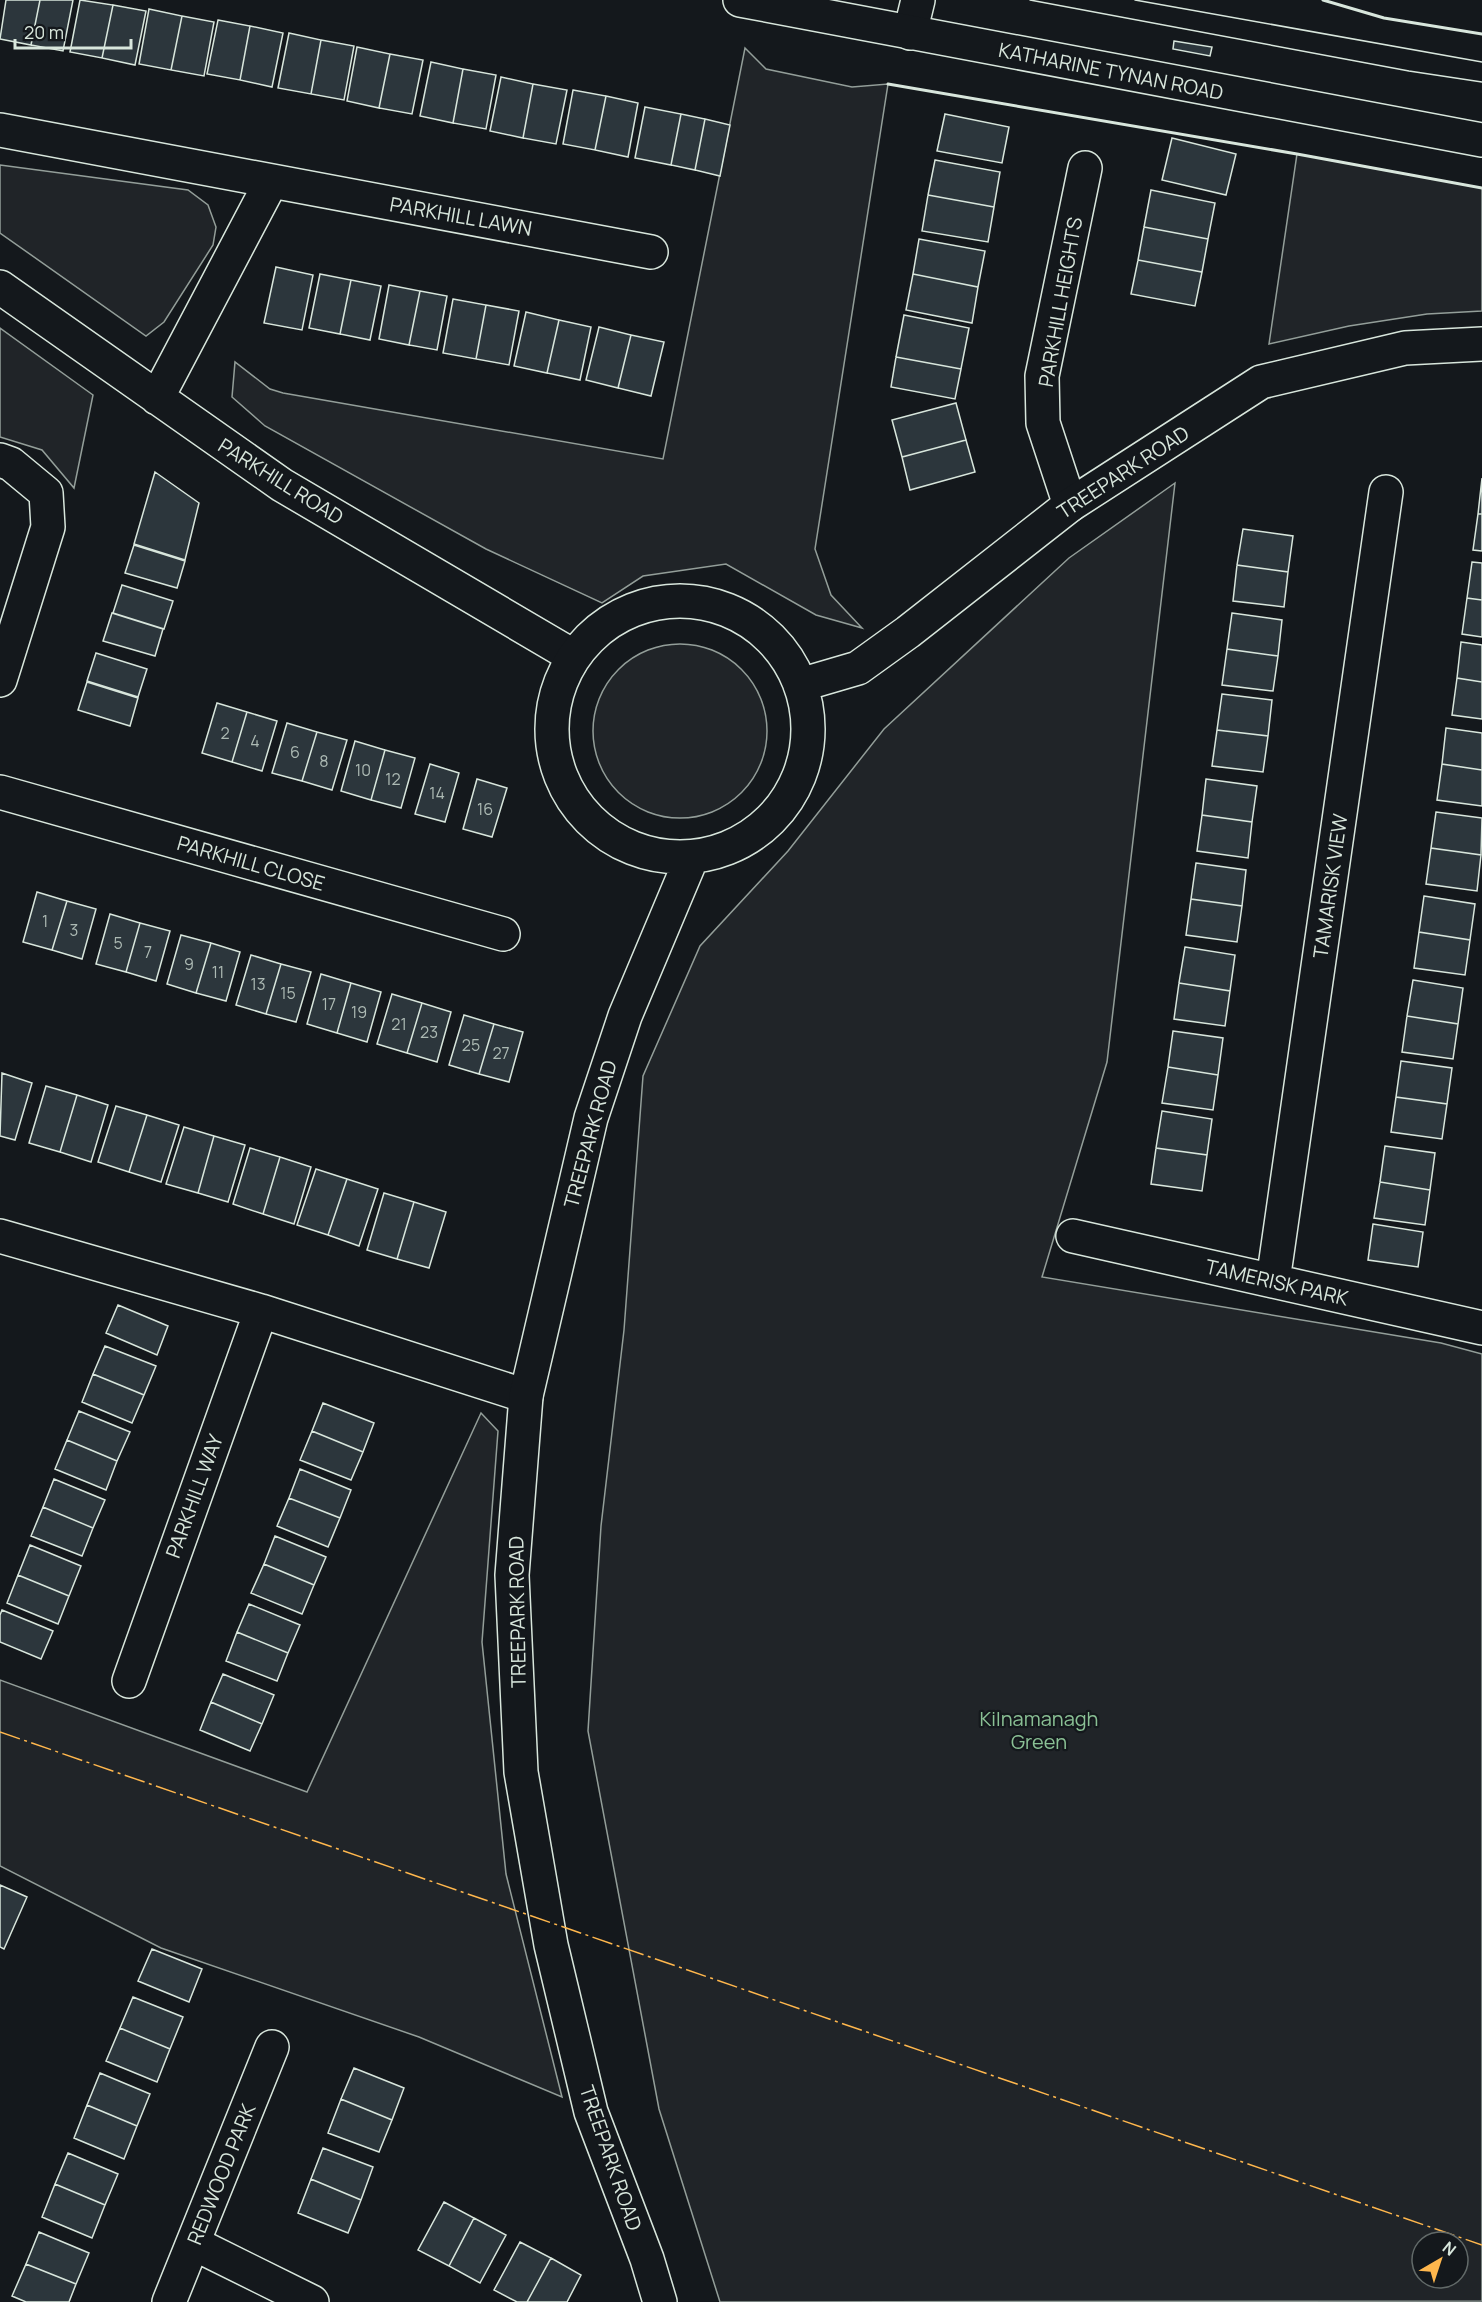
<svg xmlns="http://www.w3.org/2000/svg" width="1482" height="2302" font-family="Manrope,sans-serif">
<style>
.green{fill:#202428;stroke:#939e99;stroke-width:1.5;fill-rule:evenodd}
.building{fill:#2c363c;stroke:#d8e6dc;stroke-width:1.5}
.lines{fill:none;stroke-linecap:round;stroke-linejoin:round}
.minor-casing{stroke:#d8e6dc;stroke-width:36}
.tertiary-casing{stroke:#d8e6dc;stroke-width:36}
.secondary-casing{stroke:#d8e6dc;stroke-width:36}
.minor{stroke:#14181c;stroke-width:33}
.tertiary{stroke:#14181c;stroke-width:33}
.secondary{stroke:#14181c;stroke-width:33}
.tram{stroke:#d8e6dc;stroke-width:1.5}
.wall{stroke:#d8e6dc;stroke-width:3}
.power{stroke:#ffb74d;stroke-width:1.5;stroke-dasharray:21 4.5 3 4.5;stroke-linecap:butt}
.labels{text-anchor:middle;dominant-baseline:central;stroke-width:4.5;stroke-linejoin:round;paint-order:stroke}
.number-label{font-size:16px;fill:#adbab4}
.street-label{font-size:20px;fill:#d8e6dc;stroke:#14181c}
.park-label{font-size:20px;fill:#8ac095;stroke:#14181c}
</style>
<rect width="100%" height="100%" fill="#14181c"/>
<path class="green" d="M 745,48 L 766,69 L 852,87 L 888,84 L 815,549 L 831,595 L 862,628 L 816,615 L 726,564 L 643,576 L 602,603 L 486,549 L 265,426 L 232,397 L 235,362 L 270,389 L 283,393 L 663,459 Z
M 1297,154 L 1482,188 L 1482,311 L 1427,314 L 1349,326 L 1269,344 Z
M 0,165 L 188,190 L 208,205 L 216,227 L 213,245 L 164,322 L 146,336 L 0,233 Z
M 0,328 L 93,395 L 74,488 L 42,450 L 0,437 Z
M 1175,483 L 1107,1062 L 1042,1277 L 1441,1343 L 1482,1354 L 1482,2301 L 720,2302 L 659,2109 L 588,1731 L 601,1526 L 624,1330 L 643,1076 L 700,946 L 788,851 L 884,729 L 1069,558 ZM 1422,2242 L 1458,2242 L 1458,2278 L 1422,2278 Z
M593 731a87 87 0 1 1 174 0a87 87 0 1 1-174 0Z
M 481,1413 L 498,1431 L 482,1642 L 506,1874 L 562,2097 L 419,2037 L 161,1948 L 0,1866 L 0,1680 L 307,1792 Z"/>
<path class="building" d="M 6,0 L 40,0 L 31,45 L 0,39 Z
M 40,0 L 73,0 L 63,51 L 31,45 Z
M 80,0 L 113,5 L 102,58 L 70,52 Z
M 113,5 L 146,11 L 135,65 L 102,58 Z
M 149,9 L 182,16 L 171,70 L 139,64 Z
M 182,16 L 214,22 L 204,76 L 171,70 Z
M 218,20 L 250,26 L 240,80 L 207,74 Z
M 250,26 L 283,33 L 272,87 L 240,80 Z
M 289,33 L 321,40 L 311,94 L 278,88 Z
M 321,40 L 354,46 L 344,100 L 311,94 Z
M 1174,41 L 1212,47 L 1210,56 L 1173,49 Z
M 357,47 L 390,54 L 379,108 L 347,101 Z
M 390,54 L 423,60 L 412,114 L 379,108 Z
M 431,62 L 463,69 L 453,123 L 420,116 Z
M 463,69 L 496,75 L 486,129 L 453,123 Z
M 501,77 L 533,84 L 523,138 L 490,131 Z
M 533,84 L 567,90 L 556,144 L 523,138 Z
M 573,90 L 606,96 L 595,150 L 563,144 Z
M 606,96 L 638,103 L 628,157 L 595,150 Z
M 645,107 L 681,114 L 671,165 L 635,158 Z
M 681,114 L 705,119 L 695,170 L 671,165 Z
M 945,114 L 1009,127 L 1002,163 L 937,151 Z
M 705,119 L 730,125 L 720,176 L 695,170 Z
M 1172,138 L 1236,154 L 1226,195 L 1162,180 Z
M 935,160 L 1000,172 L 994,207 L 928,195 Z
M 1151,190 L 1215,203 L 1208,239 L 1144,227 Z
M 928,195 L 994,207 L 988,242 L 922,231 Z
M 1144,227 L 1208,239 L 1202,272 L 1138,260 Z
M 919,239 L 985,251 L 978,287 L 913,274 Z
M 1138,260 L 1202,272 L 1195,306 L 1131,294 Z
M 276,267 L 313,275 L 302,330 L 264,323 Z
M 320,274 L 351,280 L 340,334 L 309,328 Z
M 913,274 L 978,287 L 972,323 L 906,310 Z
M 351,280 L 381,286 L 370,340 L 340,334 Z
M 389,285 L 420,291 L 409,345 L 379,339 Z
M 420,291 L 447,296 L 437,350 L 409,345 Z
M 453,299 L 486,305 L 476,359 L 443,353 Z
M 486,305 L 519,311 L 509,365 L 476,359 Z
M 526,312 L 559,320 L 547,373 L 514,366 Z
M 904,315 L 969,328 L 961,369 L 896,357 Z
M 559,320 L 591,327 L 580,380 L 547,373 Z
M 599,327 L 631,335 L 618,388 L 586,380 Z
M 631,335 L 664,342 L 651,396 L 618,388 Z
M 896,357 L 961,369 L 955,399 L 891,387 Z
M 956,403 L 966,440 L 902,457 L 892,420 Z
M 966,440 L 975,472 L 910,490 L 902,457 Z
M 155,472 L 199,503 L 185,560 L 134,544 Z
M 1482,478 L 1482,514 L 1478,514 Z
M 1478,514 L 1482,514 L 1482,551 L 1473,550 Z
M 1243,529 L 1293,536 L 1288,572 L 1237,565 Z
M 134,545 L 185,561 L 177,588 L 125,573 Z
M 1472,562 L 1482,563 L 1482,600 L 1467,598 Z
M 1237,565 L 1288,572 L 1284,607 L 1233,601 Z
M 122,585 L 173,601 L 164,629 L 113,613 Z
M 1467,598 L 1482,600 L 1482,637 L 1462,634 Z
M 112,613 L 163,629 L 155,656 L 103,641 Z
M 1232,613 L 1282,620 L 1278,656 L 1227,649 Z
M 1461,642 L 1482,645 L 1482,682 L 1457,678 Z
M 1227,649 L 1278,656 L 1273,691 L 1222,685 Z
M 96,653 L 147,669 L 138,697 L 87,681 Z
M 1457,678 L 1482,682 L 1482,719 L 1452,715 Z
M 87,682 L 138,698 L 130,726 L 78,710 Z
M 1222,694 L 1272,700 L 1268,736 L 1217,730 Z
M 217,703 L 247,712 L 232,762 L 202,753 Z
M 247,712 L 277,721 L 262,771 L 232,762 Z
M 287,723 L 317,732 L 302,781 L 272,773 Z
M 1446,728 L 1482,733 L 1482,770 L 1442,764 Z
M 1217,730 L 1268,736 L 1263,772 L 1212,766 Z
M 317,732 L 347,740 L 332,790 L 302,781 Z
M 355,741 L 385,750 L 371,800 L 341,791 Z
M 385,750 L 415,758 L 401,808 L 371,800 Z
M 430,764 L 459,773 L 445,822 L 415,814 Z
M 1442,764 L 1482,770 L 1482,806 L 1437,800 Z
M 477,779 L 507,788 L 492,837 L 463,829 Z
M 1206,779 L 1257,786 L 1252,822 L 1202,815 Z
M 1436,812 L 1482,818 L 1481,855 L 1431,848 Z
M 1202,815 L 1252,822 L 1248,858 L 1197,851 Z
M 1431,848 L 1481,855 L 1477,891 L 1426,884 Z
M 1196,863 L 1246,870 L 1242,906 L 1191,899 Z
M 37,892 L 67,901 L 52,950 L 23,942 Z
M 1424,896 L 1475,904 L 1470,940 L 1419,932 Z
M 1191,899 L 1242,906 L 1237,942 L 1186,935 Z
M 67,901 L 96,909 L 82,959 L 52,950 Z
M 110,914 L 140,923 L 126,972 L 96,964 Z
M 140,923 L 170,931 L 156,981 L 126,972 Z
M 1419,932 L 1470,940 L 1465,975 L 1414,968 Z
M 181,935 L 211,943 L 196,993 L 167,984 Z
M 211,943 L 240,952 L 226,1001 L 196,993 Z
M 1185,947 L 1235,955 L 1230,991 L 1179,983 Z
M 251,955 L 281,964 L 266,1014 L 236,1005 Z
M 281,964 L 311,972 L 296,1022 L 266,1014 Z
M 321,974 L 351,983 L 337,1033 L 307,1024 Z
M 1413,980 L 1463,988 L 1458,1024 L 1407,1016 Z
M 351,983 L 381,992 L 367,1042 L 337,1033 Z
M 1179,983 L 1230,991 L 1225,1026 L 1174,1019 Z
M 392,994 L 422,1003 L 407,1053 L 377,1044 Z
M 422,1003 L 451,1012 L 437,1062 L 407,1053 Z
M 464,1015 L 494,1024 L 479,1074 L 449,1065 Z
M 1407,1016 L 1458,1024 L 1453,1059 L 1402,1052 Z
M 494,1024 L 523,1032 L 509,1082 L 479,1074 Z
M 1173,1031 L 1223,1038 L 1218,1075 L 1168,1067 Z
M 1401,1061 L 1452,1068 L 1447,1104 L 1396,1097 Z
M 1168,1067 L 1218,1075 L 1213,1110 L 1162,1103 Z
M 2,1073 L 32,1083 L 15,1140 L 0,1136 Z
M 46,1086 L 77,1095 L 60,1152 L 29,1143 Z
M 77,1095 L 108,1105 L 91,1162 L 60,1152 Z
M 1396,1097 L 1447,1104 L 1442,1139 L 1391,1132 Z
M 116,1106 L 147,1115 L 129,1172 L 98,1162 Z
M 1162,1111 L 1212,1119 L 1207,1155 L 1156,1148 Z
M 147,1115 L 179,1125 L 161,1182 L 129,1172 Z
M 184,1127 L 214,1136 L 198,1193 L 166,1184 Z
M 214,1136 L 245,1145 L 228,1202 L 198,1193 Z
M 1385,1146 L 1435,1153 L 1430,1190 L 1380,1182 Z
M 250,1148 L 280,1157 L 263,1214 L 233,1204 Z
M 1156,1148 L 1207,1155 L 1202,1191 L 1151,1184 Z
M 280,1157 L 311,1167 L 294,1224 L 263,1214 Z
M 316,1169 L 347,1179 L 328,1235 L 297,1225 Z
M 347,1179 L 378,1189 L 359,1246 L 328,1235 Z
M 1380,1182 L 1430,1190 L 1425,1225 L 1374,1218 Z
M 384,1193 L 414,1202 L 397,1259 L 367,1250 Z
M 414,1202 L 446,1212 L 429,1268 L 397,1259 Z
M 1373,1224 L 1423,1232 L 1418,1267 L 1368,1260 Z
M 118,1305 L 168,1326 L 157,1355 L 106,1333 Z
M 105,1346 L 156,1366 L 144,1395 L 93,1374 Z
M 93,1374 L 144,1395 L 132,1423 L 82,1402 Z
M 323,1403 L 374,1423 L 363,1452 L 312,1431 Z
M 79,1411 L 130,1432 L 117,1461 L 67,1440 Z
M 312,1431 L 363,1452 L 351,1480 L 300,1460 Z
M 67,1440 L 117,1461 L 106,1490 L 55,1469 Z
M 300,1469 L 351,1490 L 340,1518 L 289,1498 Z
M 54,1479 L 105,1500 L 93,1528 L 43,1507 Z
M 289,1498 L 340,1518 L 328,1547 L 277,1526 Z
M 43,1507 L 93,1528 L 82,1556 L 31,1536 Z
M 275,1536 L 326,1557 L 314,1585 L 264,1564 Z
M 30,1545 L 81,1566 L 69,1596 L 18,1575 Z
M 264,1564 L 314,1585 L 302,1614 L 251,1593 Z
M 18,1575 L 69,1596 L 58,1624 L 7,1603 Z
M 249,1604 L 300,1625 L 288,1653 L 237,1632 Z
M 2,1610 L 53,1631 L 41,1659 L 0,1642 L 0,1615 Z
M 237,1632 L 288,1653 L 277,1681 L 226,1661 Z
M 223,1674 L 274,1695 L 262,1724 L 211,1702 Z
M 211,1702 L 262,1724 L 250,1751 L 200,1730 Z
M 0,1885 L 27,1897 L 4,1949 L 0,1947 Z
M 152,1949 L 202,1969 L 189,2002 L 138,1981 Z
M 133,1997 L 183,2017 L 170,2049 L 120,2028 Z
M 120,2028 L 170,2049 L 157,2082 L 106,2061 Z
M 354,2068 L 404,2088 L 392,2120 L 341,2099 Z
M 100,2073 L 150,2094 L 137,2126 L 87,2105 Z
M 341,2099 L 392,2120 L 379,2152 L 328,2133 Z
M 87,2105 L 137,2126 L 124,2159 L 74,2138 Z
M 323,2148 L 373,2167 L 361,2200 L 311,2179 Z
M 68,2153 L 118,2174 L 105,2205 L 55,2184 Z
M 311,2179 L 361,2200 L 348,2233 L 298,2213 Z
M 55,2184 L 105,2205 L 92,2238 L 42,2217 Z
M 444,2202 L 474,2218 L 449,2266 L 418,2250 Z
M 474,2218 L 506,2235 L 480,2283 L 449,2266 Z
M 39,2232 L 89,2253 L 76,2284 L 26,2264 Z
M 520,2242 L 551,2258 L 527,2302 L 517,2302 L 494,2290 Z
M 551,2258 L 581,2275 L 567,2302 L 527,2302 Z
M 26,2264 L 76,2284 L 69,2302 L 26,2302 L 12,2296 Z"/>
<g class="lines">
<defs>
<path id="minor" d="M 0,130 L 651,252
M 0,287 L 282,485 L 573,656
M 157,398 L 271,182
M 0,460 L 11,464 L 46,493 L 48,527 L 0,680
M 1070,505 L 1043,423 L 1042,376 L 1085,168
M 0,792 L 503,934
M 0,1236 L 261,1311 L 526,1396
M 1073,1236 L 1482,1328
M 1273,1281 L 1386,492
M 129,1681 L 261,1311
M 193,2243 L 312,2302
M 169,2302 L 272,2047"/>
<path id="tertiary" d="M 910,33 L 918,0
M552 729a128 128 0 1 1 256 0a128 128 0 1 1-256 0Z
M 800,685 L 858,668 L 908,632 L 1070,505 L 1261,382 L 1405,348 L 1482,344
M 660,2302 L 647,2259 L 591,2112 L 551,1945 L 521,1772 L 512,1575 L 526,1396 L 591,1118 L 625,1016 L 692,857"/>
<path id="secondary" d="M 740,0 L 1482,140"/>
</defs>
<use href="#minor" class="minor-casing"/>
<use href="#tertiary" class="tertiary-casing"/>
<use href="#secondary" class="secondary-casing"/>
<use href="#minor" class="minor"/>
<use href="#tertiary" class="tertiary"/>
<use href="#secondary" class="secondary"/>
<path class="tram" d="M 1030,0 L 1409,71 L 1482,82
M 1135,0 L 1482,62"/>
<path class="wall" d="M 1323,0 L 1384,18 L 1482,34
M 888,84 L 1297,154 L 1482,188"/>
<path class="power" d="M 0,1732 L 1482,2245"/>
</g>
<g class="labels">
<g class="number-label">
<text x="225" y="733">2</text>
<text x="255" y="741">4</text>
<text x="295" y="752">6</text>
<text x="324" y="761">8</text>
<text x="363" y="770">10</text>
<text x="393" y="779">12</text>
<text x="437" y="793">14</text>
<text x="485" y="809">16</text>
<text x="45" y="921">1</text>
<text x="74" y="930">3</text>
<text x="118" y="943">5</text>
<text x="148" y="952">7</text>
<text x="189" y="964">9</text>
<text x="218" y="972">11</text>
<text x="258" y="984">13</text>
<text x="288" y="993">15</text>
<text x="329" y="1004">17</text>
<text x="359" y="1012">19</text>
<text x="399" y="1024">21</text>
<text x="429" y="1032">23</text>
<text x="471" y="1045">25</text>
<text x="501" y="1053">27</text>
</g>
<g class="street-label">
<text transform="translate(1111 71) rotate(11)">KATHARINE TYNAN ROAD</text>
<text transform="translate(461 216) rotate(10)">PARKHILL LAWN</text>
<text transform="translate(1060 302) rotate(-80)">PARKHILL HEIGHTS</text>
<text transform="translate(1123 472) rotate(-33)">TREEPARK ROAD</text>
<text transform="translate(281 481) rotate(32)">PARKHILL ROAD</text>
<text transform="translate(251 863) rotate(16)">PARKHILL CLOSE</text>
<text transform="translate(1330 886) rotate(-82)">TAMARISK VIEW</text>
<text transform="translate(590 1134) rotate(-75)">TREEPARK ROAD</text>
<text transform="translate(1277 1282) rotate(13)">TAMERISK PARK</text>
<text transform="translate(194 1496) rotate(-70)">PARKHILL WAY</text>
<text transform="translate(517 1612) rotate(-91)">TREEPARK ROAD</text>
<text transform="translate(611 2158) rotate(71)">TREEPARK ROAD</text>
<text transform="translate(221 2174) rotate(-68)">REDWOOD PARK</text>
</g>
<g class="park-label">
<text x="1039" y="1718">Kilnamanagh<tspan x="1039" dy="23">Green</tspan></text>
</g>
</g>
<g transform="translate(1440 2260) rotate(39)"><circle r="28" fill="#14181c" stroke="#626a69" stroke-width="1.5"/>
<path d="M0-4.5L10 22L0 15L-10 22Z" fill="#ffb74d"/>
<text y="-9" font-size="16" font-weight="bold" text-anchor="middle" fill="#d8e6dc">N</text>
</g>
<path d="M15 39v9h116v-9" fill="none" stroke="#d8e6dc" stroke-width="3"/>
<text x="24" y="39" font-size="18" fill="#d8e6dc" stroke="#14181c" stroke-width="4.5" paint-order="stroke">20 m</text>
</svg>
